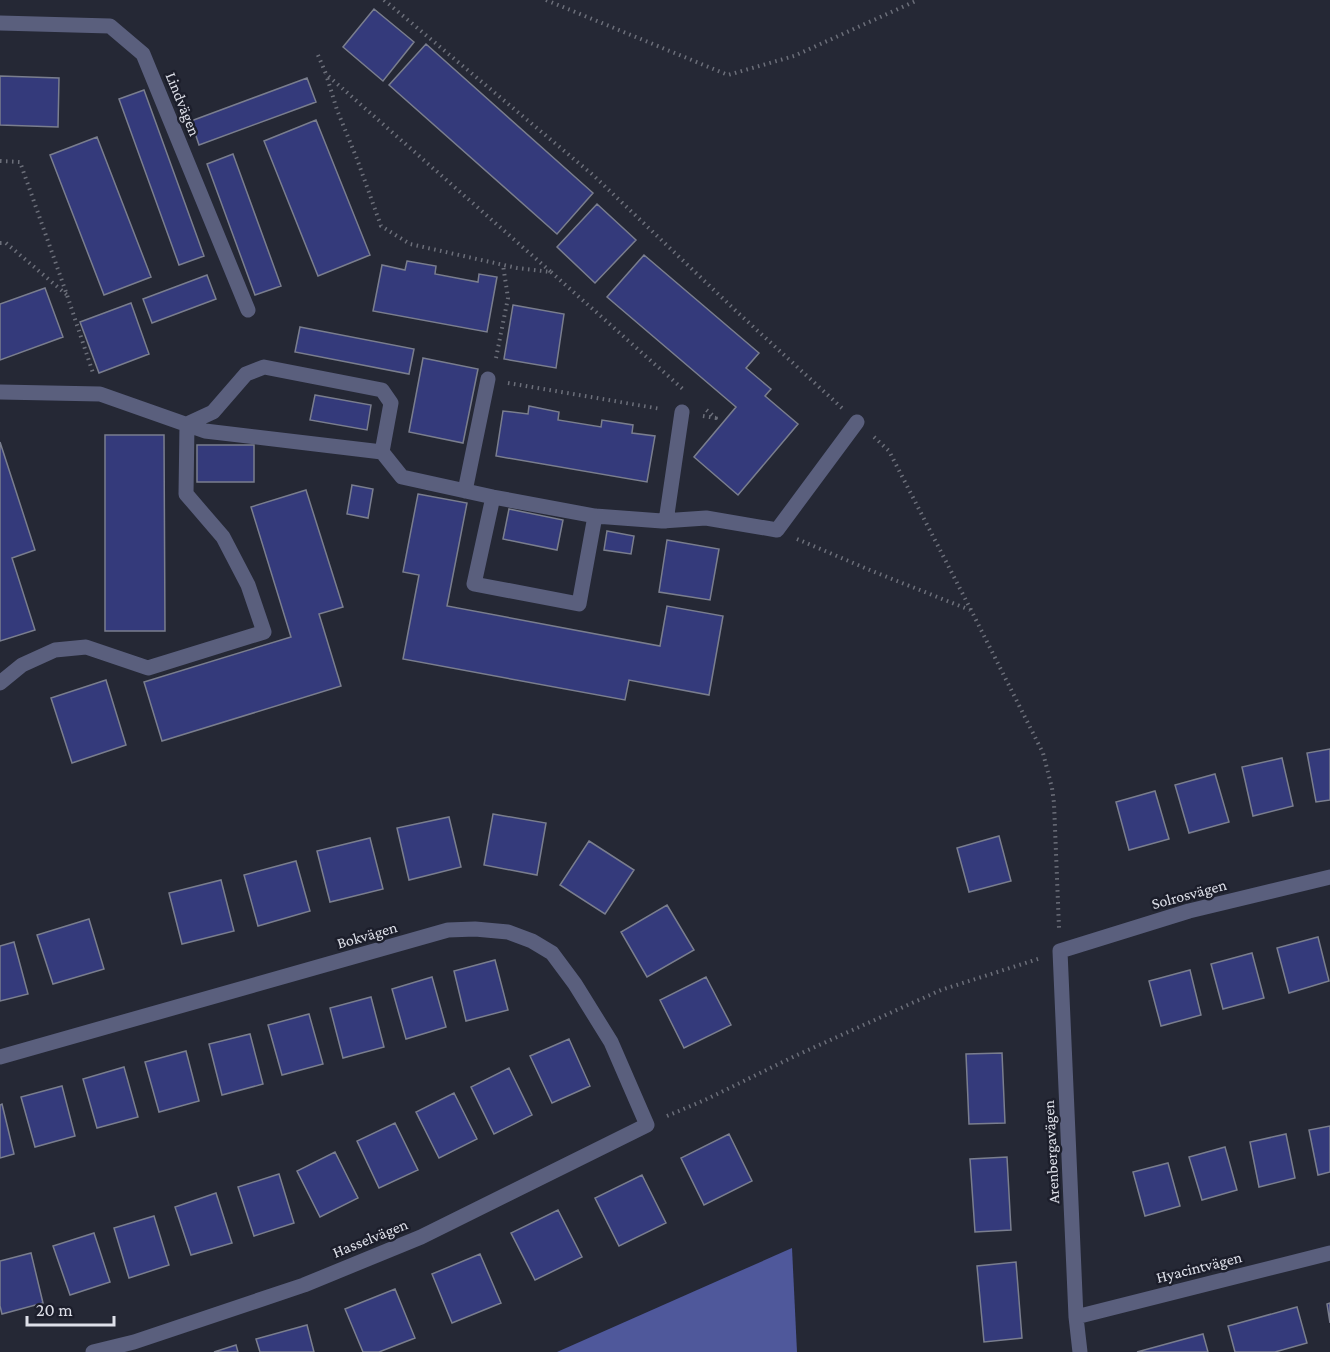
<svg xmlns="http://www.w3.org/2000/svg" width="1330" height="1352" font-family="'Crimson Pro',serif">
<style>
.forest{fill:#4f589b}
.building{fill:#343a7b;stroke:#7a7e8e;stroke-width:1.5}
.lines{fill:none;stroke-linecap:round;stroke-linejoin:round}
.path{stroke:#6c6f7a;stroke-width:4;stroke-dasharray:1.5 4.5;stroke-linecap:butt}
.minor{stroke:#5a5f7d;stroke-width:15}
.labels{text-anchor:middle;dominant-baseline:central;stroke-width:5;stroke-linejoin:round;paint-order:stroke}
.street-label{font-size:16px;fill:#dee0e9;stroke:#1c1e2b}
</style>
<rect width="100%" height="100%" fill="#252835"/>
<path class="forest" d="M 792,1248 L 797,1352 L 557,1352 Z"/>
<path class="building" d="M 374,9 L 414,42 L 383,81 L 343,47 Z
M 426,44 L 593,193 L 557,234 L 389,85 Z
M 0,76 L 59,78 L 58,127 L 0,125 Z
M 307,78 L 316,102 L 199,145 L 191,121 Z
M 144,90 L 204,256 L 179,265 L 119,99 Z
M 316,120 L 370,255 L 318,276 L 264,141 Z
M 97,137 L 151,277 L 104,295 L 50,155 Z
M 233,154 L 281,286 L 255,295 L 207,164 Z
M 597,204 L 636,240 L 595,283 L 557,247 Z
M 644,255 L 759,353 L 746,368 L 771,389 L 765,396 L 798,424 L 738,495 L 694,457 L 736,407 L 607,297 Z
M 407,261 L 436,266 L 435,274 L 478,282 L 479,274 L 497,277 L 487,332 L 373,311 L 382,265 L 405,270 Z
M 207,275 L 216,299 L 152,323 L 143,299 Z
M 45,288 L 63,337 L 0,360 L 0,304 Z
M 131,303 L 149,354 L 99,373 L 80,322 Z
M 513,305 L 564,314 L 556,368 L 504,359 Z
M 300,327 L 414,349 L 409,374 L 295,352 Z
M 423,358 L 478,369 L 463,443 L 409,432 Z
M 315,395 L 371,405 L 367,430 L 310,420 Z
M 529,406 L 559,412 L 558,420 L 601,427 L 602,420 L 633,425 L 632,433 L 655,436 L 647,482 L 496,456 L 503,411 L 528,414 Z
M 105,435 L 164,435 L 165,631 L 105,631 Z
M 0,442 L 35,550 L 12,558 L 35,630 L 0,641 Z
M 197,445 L 254,445 L 254,482 L 197,482 Z
M 352,485 L 373,489 L 368,518 L 347,514 Z
M 306,490 L 343,607 L 319,614 L 341,686 L 162,741 L 144,682 L 291,637 L 251,507 Z
M 418,494 L 467,503 L 447,606 L 660,646 L 667,606 L 723,616 L 709,695 L 629,680 L 625,700 L 403,659 L 419,575 L 403,572 Z
M 509,509 L 563,520 L 557,550 L 503,539 Z
M 607,531 L 634,536 L 631,554 L 604,550 Z
M 667,540 L 719,549 L 710,600 L 659,592 Z
M 106,680 L 126,745 L 72,763 L 51,698 Z
M 1330,749 L 1330,800 L 1316,802 L 1307,753 Z
M 1282,758 L 1293,806 L 1253,816 L 1242,767 Z
M 1215,774 L 1229,822 L 1189,833 L 1175,785 Z
M 1155,791 L 1169,839 L 1129,850 L 1116,802 Z
M 493,814 L 546,823 L 537,875 L 484,865 Z
M 449,817 L 461,867 L 409,880 L 397,828 Z
M 999,836 L 1011,881 L 969,892 L 957,848 Z
M 370,838 L 383,889 L 330,902 L 317,851 Z
M 589,841 L 634,870 L 605,914 L 560,885 Z
M 296,861 L 310,911 L 258,926 L 244,875 Z
M 221,880 L 234,931 L 182,944 L 169,893 Z
M 667,905 L 694,950 L 647,977 L 621,932 Z
M 89,919 L 104,969 L 53,984 L 37,935 Z
M 1318,937 L 1329,981 L 1289,993 L 1277,948 Z
M 14,942 L 28,994 L 0,1001 L 0,946 Z
M 1252,953 L 1264,998 L 1223,1009 L 1211,964 Z
M 495,960 L 508,1010 L 466,1021 L 454,971 Z
M 1190,970 L 1201,1015 L 1161,1026 L 1149,981 Z
M 432,977 L 446,1027 L 406,1039 L 392,989 Z
M 706,977 L 731,1025 L 684,1048 L 660,1000 Z
M 371,997 L 384,1047 L 343,1058 L 330,1008 Z
M 309,1014 L 323,1064 L 282,1075 L 268,1025 Z
M 250,1034 L 263,1084 L 222,1095 L 209,1044 Z
M 569,1039 L 590,1086 L 552,1103 L 530,1056 Z
M 186,1051 L 199,1101 L 159,1112 L 145,1062 Z
M 1002,1053 L 1005,1123 L 969,1124 L 966,1054 Z
M 124,1067 L 138,1117 L 97,1128 L 83,1079 Z
M 509,1068 L 532,1115 L 494,1134 L 471,1087 Z
M 62,1086 L 75,1136 L 35,1147 L 21,1097 Z
M 454,1093 L 477,1139 L 439,1158 L 416,1112 Z
M 2,1104 L 14,1154 L 0,1158 L 0,1105 Z
M 395,1123 L 418,1170 L 379,1188 L 357,1141 Z
M 1330,1126 L 1330,1172 L 1318,1175 L 1309,1130 Z
M 729,1134 L 752,1181 L 704,1205 L 681,1158 Z
M 1286,1134 L 1295,1178 L 1259,1187 L 1250,1142 Z
M 1225,1147 L 1237,1190 L 1202,1200 L 1189,1157 Z
M 335,1152 L 358,1198 L 320,1217 L 297,1171 Z
M 1007,1157 L 1011,1230 L 975,1232 L 970,1159 Z
M 1168,1163 L 1180,1206 L 1145,1216 L 1133,1172 Z
M 279,1174 L 294,1223 L 254,1236 L 238,1187 Z
M 642,1175 L 666,1223 L 619,1246 L 595,1198 Z
M 216,1193 L 232,1243 L 191,1255 L 175,1207 Z
M 558,1210 L 582,1257 L 535,1280 L 511,1233 Z
M 154,1216 L 169,1265 L 129,1278 L 114,1228 Z
M 94,1233 L 110,1282 L 70,1295 L 53,1246 Z
M 31,1253 L 43,1303 L 2,1314 L 0,1306 L 0,1261 Z
M 480,1254 L 501,1303 L 452,1323 L 432,1274 Z
M 1016,1262 L 1022,1338 L 984,1342 L 977,1266 Z
M 395,1289 L 415,1338 L 379,1352 L 363,1352 L 345,1309 Z
M 1330,1303 L 1330,1323 L 1327,1304 Z
M 1297,1307 L 1307,1343 L 1275,1352 L 1235,1352 L 1228,1326 Z
M 307,1325 L 314,1352 L 260,1352 L 256,1339 Z
M 1203,1334 L 1208,1352 L 1137,1352 Z
M 236,1345 L 238,1352 L 214,1352 Z"/>
<g class="lines">
<path class="path" d="M 384,0 L 593,175 L 735,310 L 842,408
M 546,0 L 728,75 L 794,56 L 918,0
M 318,55 L 326,74 L 551,272 L 517,268 L 410,244 L 381,226 L 357,159 L 337,110 L 326,74
M 0,161 L 20,162 L 67,295 L 93,373
M 0,243 L 6,243 L 67,295
M 551,272 L 685,391
M 496,358 L 508,298 L 503,265
M 508,383 L 661,409
M 703,416 L 716,418 L 704,408
M 874,437 L 889,451 L 971,610 L 1043,753 L 1052,788 L 1054,803 L 1059,928
M 797,539 L 872,571 L 970,610
M 667,1116 L 705,1100 L 795,1056 L 941,990 L 1038,959"/>
<path class="minor" d="M 0,23 L 110,26 L 143,54 L 248,310
M 0,392 L 100,394 L 205,431 L 382,452 L 402,477 L 493,497 L 595,516 L 662,521 L 706,518 L 777,530 L 857,422
M 465,491 L 488,379
M 493,497 L 474,584 L 579,604 L 595,516
M 666,521 L 682,412
M 0,683 L 22,665 L 55,650 L 86,647 L 148,668 L 264,632 L 248,585 L 223,537 L 186,494 L 187,424 L 213,412 L 246,374 L 264,367 L 382,390 L 391,403 L 382,452
M 0,1057 L 448,930 L 475,929 L 508,932 L 532,941 L 552,953 L 575,984 L 611,1042 L 647,1125 L 421,1237 L 304,1285 L 134,1342 L 93,1352
M 1076,1317 L 1330,1253
M 1080,1352 L 1076,1317 L 1060,951 L 1189,911 L 1330,877"/>
</g>
<g class="labels">
<g class="street-label">
<text transform="translate(183 104) rotate(68)">Lindvägen</text>
<text transform="translate(1189 894) rotate(-15)">Solrosvägen</text>
<text transform="translate(367 935) rotate(-16)">Bokvägen</text>
<text transform="translate(1051 1152) rotate(-93)">Arenbergavägen</text>
<text transform="translate(370 1238) rotate(-22)">Hasselvägen</text>
<text transform="translate(1199 1267) rotate(-14)">Hyacintvägen</text>
</g>
</g>
<path d="M27 1316v9h87v-9" fill="none" stroke="#dee0e9" stroke-width="3"/>
<text x="36" y="1316" font-size="18" fill="#dee0e9" stroke="#1c1e2b" stroke-width="4.5" paint-order="stroke">20 m</text>
</svg>
